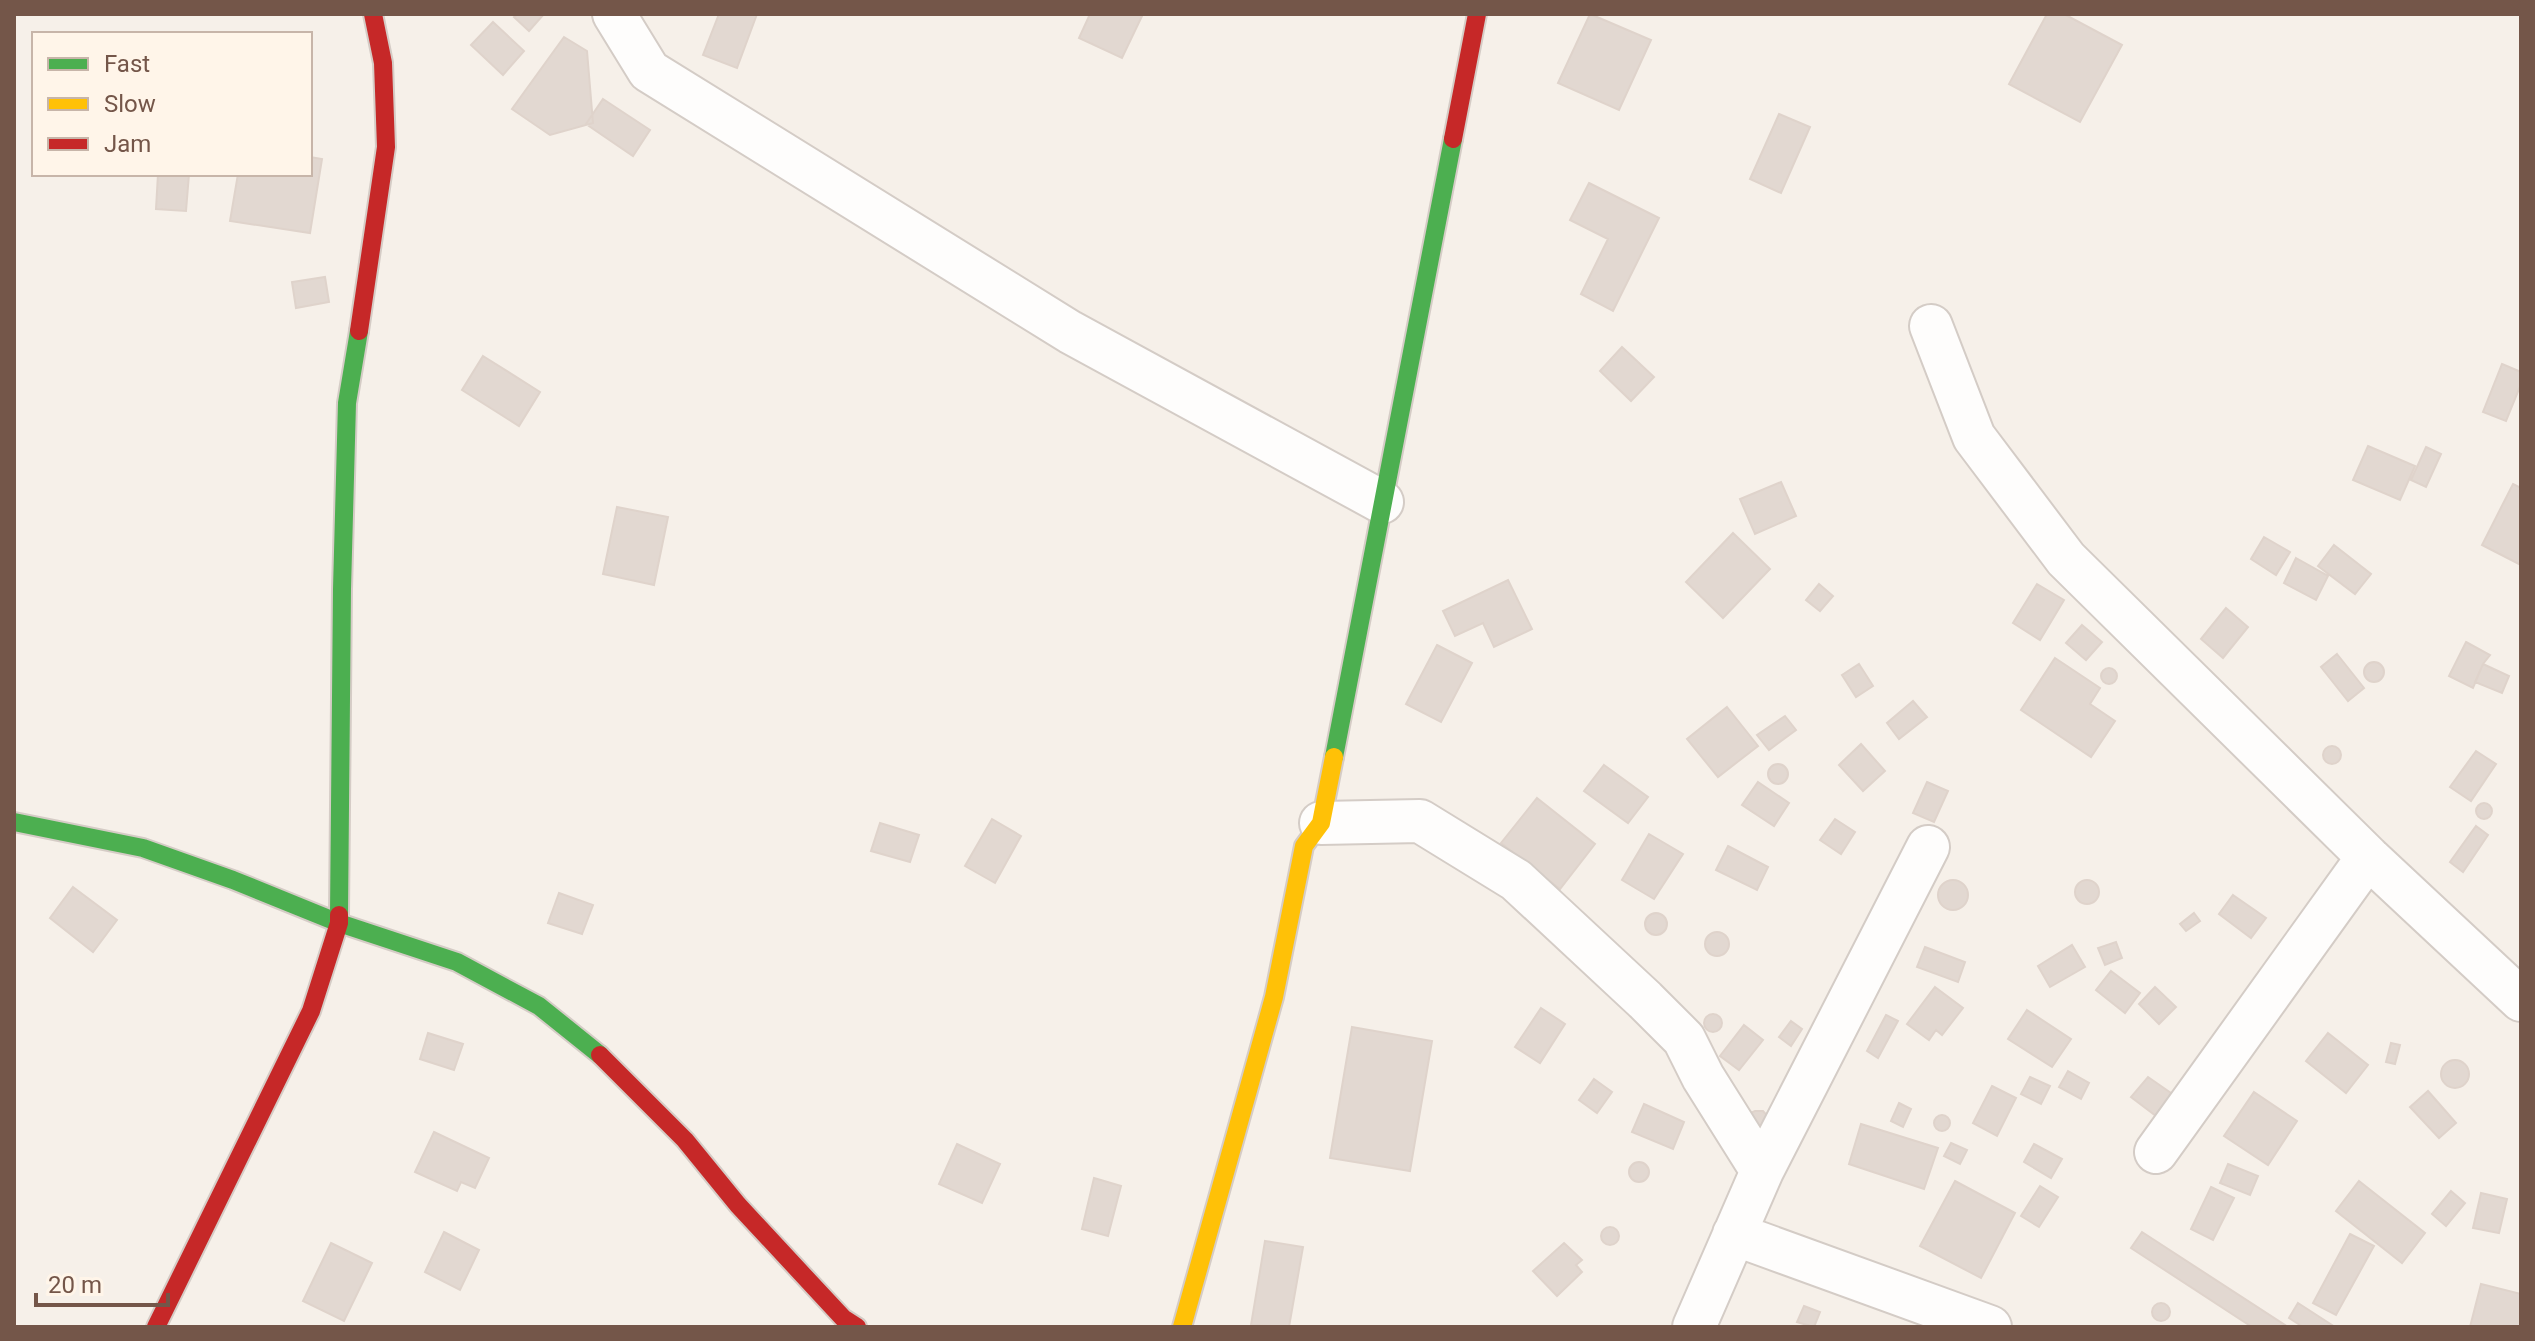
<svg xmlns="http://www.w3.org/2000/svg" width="2535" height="1341" font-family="Roboto,sans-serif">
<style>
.building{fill:#e2d8d1;stroke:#dfd3cb;stroke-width:2}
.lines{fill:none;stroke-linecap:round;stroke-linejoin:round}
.street-casing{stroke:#d4ccc6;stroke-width:46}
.fast-casing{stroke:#d5ccc6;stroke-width:22}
.slow-casing{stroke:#d5ccc6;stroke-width:22}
.jam-casing{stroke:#d5ccc6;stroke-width:22}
.street{stroke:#fefdfc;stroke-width:42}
.fast{stroke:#4caf50;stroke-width:18}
.slow{stroke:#ffc107;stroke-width:18}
.jam{stroke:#c62828;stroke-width:18}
</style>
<rect width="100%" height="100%" fill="#f6f0e9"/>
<path class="building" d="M 518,14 L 544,14 L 529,31 L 514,17 Z
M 719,14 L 757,14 L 737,68 L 703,55 Z
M 1090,14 L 1143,14 L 1122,58 L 1079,38 Z
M 1590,14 L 1651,40 L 1619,110 L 1558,83 Z
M 2047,14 L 2064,14 L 2122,45 L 2080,122 L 2009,84 Z
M 493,22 L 524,51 L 503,75 L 471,45 Z
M 564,37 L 587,51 L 593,123 L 550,135 L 512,109 Z
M 603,99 L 650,130 L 633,156 L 586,124 Z
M 1779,114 L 1810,127 L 1781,193 L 1750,179 Z
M 310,157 L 322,159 L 310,233 L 230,221 L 238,174 L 310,174 Z
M 158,174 L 189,174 L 186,211 L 156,209 Z
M 1589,183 L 1659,218 L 1613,311 L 1581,294 L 1608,239 L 1570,220 Z
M 325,277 L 329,302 L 296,308 L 292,282 Z
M 1622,347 L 1654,377 L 1631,401 L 1600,371 Z
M 483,356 L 540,392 L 519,426 L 462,390 Z
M 2502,364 L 2521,372 L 2521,384 L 2506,421 L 2483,412 Z
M 2368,446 L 2415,466 L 2400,500 L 2353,480 Z
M 2426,447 L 2441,454 L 2426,487 L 2411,480 Z
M 1781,482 L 1796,516 L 1755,534 L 1740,499 Z
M 2513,484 L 2521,488 L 2521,565 L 2482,545 Z
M 617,507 L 668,517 L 654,585 L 603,574 Z
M 1733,533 L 1770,569 L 1723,618 L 1686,582 Z
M 2264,537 L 2290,552 L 2276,575 L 2251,559 Z
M 2334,545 L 2371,574 L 2355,594 L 2318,566 Z
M 2296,558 L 2328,576 L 2316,600 L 2284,583 Z
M 1508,580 L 1532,629 L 1494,647 L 1483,623 L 1455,636 L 1443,611 Z
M 1819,584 L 1833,596 L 1820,611 L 1806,600 Z
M 2037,584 L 2064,600 L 2040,640 L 2013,623 Z
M 2226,608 L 2248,627 L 2223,658 L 2201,639 Z
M 2082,625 L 2102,642 L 2086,660 L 2066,643 Z
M 2466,642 L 2490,655 L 2483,664 L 2473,688 L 2449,676 Z
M 1437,645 L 1472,663 L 1441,722 L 1406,704 Z
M 2337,654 L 2364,688 L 2348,701 L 2321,667 Z
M 2055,658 L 2100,688 L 2090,704 L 2115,721 L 2091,757 L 2021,710 Z
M2364 672a10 10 0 1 1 20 0a10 10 0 1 1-20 0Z
M 1859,664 L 1873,686 L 1856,697 L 1842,675 Z
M 2483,664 L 2509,676 L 2502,693 L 2475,682 Z
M2101 676a8 8 0 1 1 16 0a8 8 0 1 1-16 0Z
M 1913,701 L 1927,717 L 1899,739 L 1887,723 Z
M 1727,707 L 1758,746 L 1718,777 L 1687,739 Z
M 1785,716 L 1796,730 L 1769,750 L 1757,735 Z
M 1861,744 L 1885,771 L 1863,791 L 1839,765 Z
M2323 755a9 9 0 1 1 18 0a9 9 0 1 1-18 0Z
M 2476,751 L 2496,764 L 2471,801 L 2450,787 Z
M1768 774a10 10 0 1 1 20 0a10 10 0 1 1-20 0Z
M 1604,765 L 1648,797 L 1628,823 L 1584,791 Z
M 1758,782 L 1789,803 L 1774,826 L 1742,805 Z
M 1927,782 L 1948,791 L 1934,822 L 1913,813 Z
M 1537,798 L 1595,844 L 1560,889 L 1501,843 Z
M2476 811a8 8 0 1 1 16 0a8 8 0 1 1-16 0Z
M 992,819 L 1021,836 L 995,883 L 965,866 Z
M 1835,819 L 1855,832 L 1841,854 L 1820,840 Z
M 880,823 L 919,835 L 910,862 L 871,851 Z
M 2476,826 L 2488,835 L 2463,872 L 2450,862 Z
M 1649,834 L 1683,854 L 1654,899 L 1622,880 Z
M 1728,846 L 1768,867 L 1757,890 L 1716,870 Z
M1938 895a15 15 0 1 1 30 0a15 15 0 1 1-30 0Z
M2075 892a12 12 0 1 1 24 0a12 12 0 1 1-24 0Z
M 73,887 L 117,920 L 93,952 L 50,918 Z
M 559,893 L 593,905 L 582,934 L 548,923 Z
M 2233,895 L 2266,918 L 2251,938 L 2219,914 Z
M1645 924a11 11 0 1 1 22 0a11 11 0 1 1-22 0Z
M 2194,913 L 2200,921 L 2186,931 L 2180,924 Z
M1705 944a12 12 0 1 1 24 0a12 12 0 1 1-24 0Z
M 2116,942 L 2122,958 L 2105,965 L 2098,948 Z
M 2072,945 L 2085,967 L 2050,987 L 2038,966 Z
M 1925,947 L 1965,962 L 1958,982 L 1917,967 Z
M 2111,971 L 2140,993 L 2125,1013 L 2096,990 Z
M 1935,987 L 1963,1008 L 1942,1035 L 1936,1030 L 1929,1040 L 1907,1024 Z
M 2155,987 L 2176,1007 L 2159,1024 L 2139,1004 Z
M 1541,1008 L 1565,1024 L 1540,1063 L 1515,1047 Z
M 2027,1010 L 2071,1039 L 2052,1067 L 2008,1039 Z
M1704 1023a9 9 0 1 1 18 0a9 9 0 1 1-18 0Z
M 1886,1015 L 1898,1021 L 1878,1058 L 1867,1051 Z
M 1791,1021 L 1802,1029 L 1791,1046 L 1779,1037 Z
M 1744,1025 L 1763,1040 L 1739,1070 L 1720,1056 Z
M 1352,1027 L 1432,1041 L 1410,1171 L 1330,1158 Z
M 428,1033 L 463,1044 L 454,1070 L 420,1059 Z
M 2328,1033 L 2368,1065 L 2346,1093 L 2306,1061 Z
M 2391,1043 L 2400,1045 L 2395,1064 L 2386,1062 Z
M2441 1074a14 14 0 1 1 28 0a14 14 0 1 1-28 0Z
M 2068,1071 L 2089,1083 L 2081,1099 L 2059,1087 Z
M 2030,1077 L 2050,1086 L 2041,1104 L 2021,1094 Z
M 2148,1077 L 2181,1100 L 2164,1122 L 2131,1097 Z
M 1594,1079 L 1612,1092 L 1597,1113 L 1579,1100 Z
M 1992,1086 L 2016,1098 L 1997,1136 L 1973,1123 Z
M 2428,1091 L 2456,1123 L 2439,1138 L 2410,1107 Z
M 2254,1092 L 2297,1121 L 2268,1165 L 2224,1136 Z
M 1899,1103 L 1911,1109 L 1903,1127 L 1891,1121 Z
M 1644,1104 L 1684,1122 L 1673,1149 L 1632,1132 Z
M 1755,1111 L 1763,1111 L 1771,1120 L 1755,1136 L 1748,1114 Z
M1934 1123a8 8 0 1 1 16 0a8 8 0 1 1-16 0Z
M 1861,1124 L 1938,1148 L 1924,1189 L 1849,1164 Z
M 434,1132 L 489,1158 L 475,1188 L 461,1182 L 457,1191 L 415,1172 Z
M 1951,1143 L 1967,1150 L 1960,1164 L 1944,1156 Z
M 957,1144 L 1000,1164 L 982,1203 L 939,1184 Z
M 2034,1144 L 2062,1159 L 2051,1178 L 2024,1162 Z
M1629 1172a10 10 0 1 1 20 0a10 10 0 1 1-20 0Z
M 2228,1164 L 2258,1176 L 2250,1195 L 2220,1183 Z
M 1094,1178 L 1121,1186 L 1108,1236 L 1082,1229 Z
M 1955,1181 L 2015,1213 L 1981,1278 L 1920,1246 Z
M 2359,1181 L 2425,1233 L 2402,1263 L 2336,1211 Z
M 2040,1186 L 2058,1197 L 2039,1227 L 2021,1216 Z
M 2211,1187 L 2234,1198 L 2213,1240 L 2191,1229 Z
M 2451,1191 L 2465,1203 L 2446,1226 L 2432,1214 Z
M 2481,1193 L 2507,1199 L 2499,1233 L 2473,1228 Z
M1601 1236a9 9 0 1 1 18 0a9 9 0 1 1-18 0Z
M 444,1232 L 479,1250 L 460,1290 L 425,1272 Z
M 2142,1232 L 2288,1327 L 2252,1327 L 2131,1248 Z
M 2350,1234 L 2374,1246 L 2336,1315 L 2313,1303 Z
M 1265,1241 L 1303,1247 L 1289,1327 L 1251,1325 Z
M 331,1243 L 372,1263 L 344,1321 L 303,1301 Z
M 1564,1243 L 1582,1260 L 1576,1265 L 1582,1272 L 1557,1296 L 1533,1271 Z
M 2481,1284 L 2521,1294 L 2521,1327 L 2470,1327 Z
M2152 1312a9 9 0 1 1 18 0a9 9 0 1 1-18 0Z
M 2298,1303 L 2335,1327 L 2303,1327 L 2289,1318 Z
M 1804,1306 L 1820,1312 L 1814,1327 L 1797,1322 Z"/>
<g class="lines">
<defs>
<path id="street" d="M 614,14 L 649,71 L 1070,332 L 1382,502
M 1931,326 L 1974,437 L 2066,559 L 2368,857 L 2521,1000
M 1321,823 L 1420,821 L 1516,880 L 1645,1000 L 1684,1039 L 1703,1077 L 1762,1171 L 1694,1327
M 2156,1152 L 2368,857
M 1762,1171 L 1928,847
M 1734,1234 L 1990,1327"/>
<path id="fast" d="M 1334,757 L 1453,139
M 14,822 L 143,848 L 233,880 L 339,923 L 457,962 L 539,1006 L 600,1055
M 339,915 L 342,589 L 347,403 L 359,331"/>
<path id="slow" d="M 1182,1327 L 1274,997 L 1304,846 L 1321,823 L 1334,757"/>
<path id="jam" d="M 1453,139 L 1477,14
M 359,331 L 386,147 L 383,63 L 373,14
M 600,1055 L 685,1140 L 738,1205 L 843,1318 L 857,1327
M 156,1327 L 311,1011 L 339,923 L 339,915"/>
</defs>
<use href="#street" class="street-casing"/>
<use href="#fast" class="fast-casing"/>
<use href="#slow" class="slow-casing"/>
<use href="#jam" class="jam-casing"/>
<use href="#street" class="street"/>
<use href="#fast" class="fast"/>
<use href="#slow" class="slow"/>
<use href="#jam" class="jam"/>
</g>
<rect width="2535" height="1341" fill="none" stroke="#745649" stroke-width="32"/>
<rect x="32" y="32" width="280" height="144" fill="#fff5e9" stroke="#c7b5a9" stroke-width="2"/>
<rect x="48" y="58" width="40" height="12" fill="#4caf50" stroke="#c7b5a9" stroke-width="2"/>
<text x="104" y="72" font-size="24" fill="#745649">Fast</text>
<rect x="48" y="98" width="40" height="12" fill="#ffc107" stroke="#c7b5a9" stroke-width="2"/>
<text x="104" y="112" font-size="24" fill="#745649">Slow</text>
<rect x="48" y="138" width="40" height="12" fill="#c62828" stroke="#c7b5a9" stroke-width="2"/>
<text x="104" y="152" font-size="24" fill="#745649">Jam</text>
<path d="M36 1293v12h132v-12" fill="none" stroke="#745649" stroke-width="4"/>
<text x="48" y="1293" font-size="24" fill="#745649" stroke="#fff5e9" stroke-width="6" paint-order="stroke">20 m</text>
</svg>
